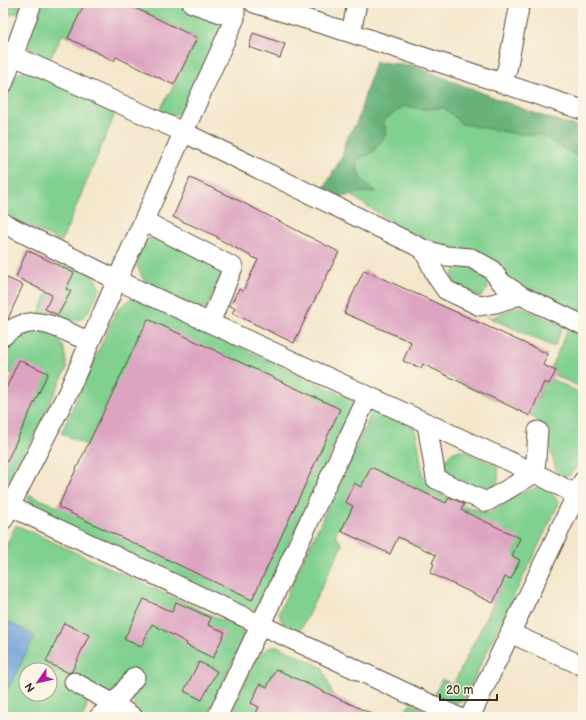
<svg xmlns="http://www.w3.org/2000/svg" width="586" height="720" font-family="'Balsamiq Sans',sans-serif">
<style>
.green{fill:#80d090;stroke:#5e7d57;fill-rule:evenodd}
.forest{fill:#68b27a;stroke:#526e4c}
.water{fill:#6fa0d9;stroke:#55657c}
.building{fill:#dda4c2}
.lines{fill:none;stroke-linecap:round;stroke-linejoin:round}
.minor-casing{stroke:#574638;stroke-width:21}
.minor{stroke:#fff;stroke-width:19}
</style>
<rect width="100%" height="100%" fill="#fcf5e5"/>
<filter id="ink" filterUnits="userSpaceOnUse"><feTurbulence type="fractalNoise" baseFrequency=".025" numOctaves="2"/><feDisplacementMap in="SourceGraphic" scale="8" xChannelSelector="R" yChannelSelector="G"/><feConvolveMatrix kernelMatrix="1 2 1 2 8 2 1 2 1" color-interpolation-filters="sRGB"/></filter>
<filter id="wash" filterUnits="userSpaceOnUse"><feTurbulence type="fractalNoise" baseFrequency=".012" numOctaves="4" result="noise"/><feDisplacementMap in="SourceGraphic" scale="16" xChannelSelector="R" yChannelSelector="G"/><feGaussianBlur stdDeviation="0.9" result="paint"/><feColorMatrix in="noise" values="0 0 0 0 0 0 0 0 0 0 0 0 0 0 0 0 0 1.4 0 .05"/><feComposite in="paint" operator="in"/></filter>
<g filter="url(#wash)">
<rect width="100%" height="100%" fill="#f4e7cc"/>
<path class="green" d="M 3,3 L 23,3 L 20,11 L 3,18 Z
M 39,3 L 85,3 L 68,38 L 63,34 L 49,60 L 31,52 L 26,39 Z
M 125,3 L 178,3 L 214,15 L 219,19 L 222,26 L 183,111 L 174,115 L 158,113 L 174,85 L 197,38 Z
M 383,64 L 583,129 L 583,315 L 518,285 L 454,248 L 444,246 L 403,230 L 339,187 Z
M 26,69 L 109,105 L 115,114 L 61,242 L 3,214 L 3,105 L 13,77 Z
M 149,238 L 159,238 L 224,270 L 206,308 L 198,308 L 156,289 L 142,277 L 136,263 L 144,241 Z
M 63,260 L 93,276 L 100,289 C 96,296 93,305 88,312 C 77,328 53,319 38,315 Z
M 461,266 C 473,267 489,276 488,289 L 480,297 C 470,292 450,288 453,274 C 454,269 457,268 461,266 Z
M 134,297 L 355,401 L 259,607 L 250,611 L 25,506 L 30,495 L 58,507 L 88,446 L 61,433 L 117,310 L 125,303 Z
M 517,307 L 521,307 L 563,326 L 554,347 L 486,316 L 491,318 Z
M 30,327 L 56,336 L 64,348 L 67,368 L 14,476 L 3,484 L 3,395 L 13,374 L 3,370 L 3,356 L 16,334 Z
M 568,328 L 583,335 L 583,388 L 554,375 L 555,370 L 551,368 Z
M 433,369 L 537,400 L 544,382 L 549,384 L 551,379 L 583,394 L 583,455 L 577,466 L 570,475 L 562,477 L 557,473 L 544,428 L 533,416 L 502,403 Z
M 374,408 L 414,427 L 418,442 L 423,478 L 437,493 L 469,507 L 488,514 L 522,493 L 540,486 L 551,492 L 559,503 L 464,699 L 452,705 L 434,696 L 442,679 L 453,685 L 493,604 L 498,585 L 349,514 L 335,534 L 342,545 L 299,633 C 285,629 282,625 279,612 Z
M 462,450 L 497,466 C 500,482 498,484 486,494 L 446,476 C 442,463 448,451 462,450 Z
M 16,525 L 237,627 L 242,631 L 243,640 L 206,717 L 144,717 L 136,710 L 132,697 L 143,679 L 111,693 L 70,688 L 88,702 L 83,717 L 3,717 L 3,552 ZM 26,670 L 50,670 L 50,694 L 26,694 Z
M 277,646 L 322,667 L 333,696 L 379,717 L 229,717 L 256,659 L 266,649 Z
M 411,704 L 435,717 L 395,717 L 401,714 Z"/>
<path class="forest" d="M 375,62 L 411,65 L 549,119 L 583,128 L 583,157 L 578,157 L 541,135 L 518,134 L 462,124 L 444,108 L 423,109 L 404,106 L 384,120 L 386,134 L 373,152 L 356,160 L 360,178 L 376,192 L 362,192 L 339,198 L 323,190 L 343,155 L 345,141 L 357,122 Z"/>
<path class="water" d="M 3,619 L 35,636 L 3,698 Z"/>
<g id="blocks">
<path class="building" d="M 85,3 L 125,3 L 197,38 L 174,85 L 116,57 L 114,61 L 68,38 Z
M 253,33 L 285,44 L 280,58 L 249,47 Z
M 190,178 L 234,198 L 339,252 L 309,311 L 294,343 L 232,313 L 235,308 L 230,306 L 239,289 L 243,291 L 258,260 L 217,238 L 218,237 L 173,217 Z
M 27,250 L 74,273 L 66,289 L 71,291 L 58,315 L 45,309 L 52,295 L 16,277 Z
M 364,270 L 548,354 L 543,365 L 556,371 L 549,384 L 544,382 L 530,416 L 423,364 L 421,368 L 403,361 L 411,342 L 344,313 Z
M 7,278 L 23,285 L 8,319 L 3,323 L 3,288 Z
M 148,319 L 340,409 L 252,600 L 58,507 Z
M 19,360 L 48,373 L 3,470 L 3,395 Z
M 371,467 L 446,503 L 449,497 L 464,504 L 461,510 L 520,538 L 512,556 L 520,560 L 511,579 L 505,577 L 493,603 L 430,573 L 434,564 L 432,563 L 436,555 L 398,537 L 390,554 L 341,531 L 353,506 L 345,502 L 354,483 L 361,487 Z
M 144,599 L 172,612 L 176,602 L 211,618 L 208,625 L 225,632 L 213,658 L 186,645 L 187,643 L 152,624 L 141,647 L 124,639 Z
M 64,623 L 89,635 L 72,671 L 69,673 L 46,662 Z
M 199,662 L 217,671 L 202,700 L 184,691 Z
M 276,669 L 333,696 L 379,717 L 254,717 L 259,707 L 251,703 L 260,684 L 267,687 Z"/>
</g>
</g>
<g filter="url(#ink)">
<use href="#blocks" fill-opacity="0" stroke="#574638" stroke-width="1"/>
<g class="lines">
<defs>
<path id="minor" d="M 192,3 L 235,18
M 254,3 L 351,33 L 583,110
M 351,33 L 357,3
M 3,51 L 183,132 L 423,249 L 446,256 L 471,258 L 491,269 L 502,283 L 520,295 L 583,325
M 501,83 L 507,70 L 520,3
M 3,84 L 32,3
M 144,221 L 233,267 L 210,323
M 3,223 L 117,280 L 535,473 L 583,498
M 423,249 L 437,277 L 446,290 L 480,306 L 496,303 L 520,295
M 3,336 C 34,309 59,329 90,342
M 427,424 L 436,479 L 486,502 L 535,473 L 538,431
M 3,503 L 261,625 L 458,717
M 3,520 L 69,390 L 117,280 L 235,18 L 235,3
M 510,633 L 583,666
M 74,682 L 114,704 L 133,717
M 99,717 L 114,704 L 135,677
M 217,717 L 368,396
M 470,717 L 583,481"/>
</defs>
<use href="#minor" class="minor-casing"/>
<use href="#minor" class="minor"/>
</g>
</g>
<rect width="586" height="720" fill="none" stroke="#fcf5e5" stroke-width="16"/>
<g transform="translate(38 682) rotate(236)"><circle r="19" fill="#fcf5e5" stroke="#afa495"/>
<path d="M0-3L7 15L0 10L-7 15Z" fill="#b5179e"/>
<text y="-6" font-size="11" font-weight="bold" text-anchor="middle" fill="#3b2a1e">N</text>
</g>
<path d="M440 694v6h57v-6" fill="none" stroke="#3b2a1e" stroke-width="2"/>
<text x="446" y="694" font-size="12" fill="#3b2a1e" stroke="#fcf5e5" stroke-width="3" paint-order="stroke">20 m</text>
</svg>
